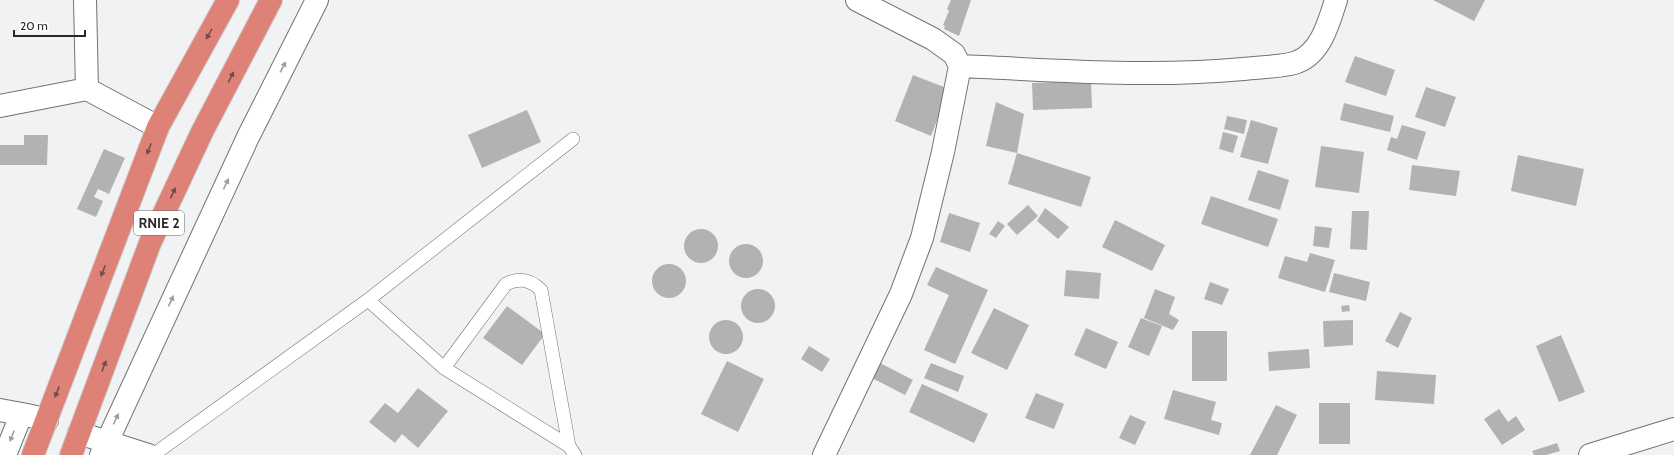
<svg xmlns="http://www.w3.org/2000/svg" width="1674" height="455" font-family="Cabin,sans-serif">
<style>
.building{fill:#b1b2b3}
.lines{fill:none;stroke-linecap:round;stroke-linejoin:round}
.service-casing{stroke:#727274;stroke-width:14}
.minor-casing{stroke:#727274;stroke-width:24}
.trunk-casing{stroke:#cbcbcb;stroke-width:24}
.service{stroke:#fff;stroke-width:13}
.minor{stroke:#fff;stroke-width:22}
.trunk{stroke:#de8278;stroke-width:22}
.oneway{fill:#714c48}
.oneway2{fill:#9e9e9e}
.labels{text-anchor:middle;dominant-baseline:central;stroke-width:3.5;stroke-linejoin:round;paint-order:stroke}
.shield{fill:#fff;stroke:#686868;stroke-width:1}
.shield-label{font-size:14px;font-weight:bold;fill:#282828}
</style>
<rect width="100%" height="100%" fill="#f1f2f3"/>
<path class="building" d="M 951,0 L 971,0 L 959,36 L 944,29 L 945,26 L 943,25 L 949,11 L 947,9 Z
M 1433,0 L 1485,0 L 1474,21 Z
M 1355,56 L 1395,70 L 1386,96 L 1345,82 Z
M 913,75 L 949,89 L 931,136 L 895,121 Z
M 1091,81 L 1092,108 L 1033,110 L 1032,83 Z
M 1426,87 L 1456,97 L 1445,127 L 1415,117 Z
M 996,102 L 1024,114 L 1017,153 L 986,146 Z
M 1344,103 L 1394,116 L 1390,132 L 1340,120 Z
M 527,110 L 541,142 L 482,168 L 468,135 Z
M 1227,116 L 1247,120 L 1244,134 L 1224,129 Z
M 1251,120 L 1278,128 L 1268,164 L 1240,157 Z
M 1402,125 L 1426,132 L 1417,160 L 1387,150 L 1391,137 L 1397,139 Z
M 1223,132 L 1238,136 L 1233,153 L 1219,149 Z
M 24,135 L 48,135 L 47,165 L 0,165 L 0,145 L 24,145 Z
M 1321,146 L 1364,152 L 1359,193 L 1315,187 Z
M 104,149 L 125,158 L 109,194 L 98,189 L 94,197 L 103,201 L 96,217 L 77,209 Z
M 1017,153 L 1091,177 L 1081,207 L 1008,184 Z
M 1518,155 L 1584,169 L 1576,206 L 1511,191 Z
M 1412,165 L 1460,171 L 1456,196 L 1409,190 Z
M 1258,170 L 1289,180 L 1280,210 L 1248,200 Z
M 1211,196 L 1278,219 L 1268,247 L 1201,224 Z
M 1028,205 L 1038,216 L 1017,235 L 1007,224 Z
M 1045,208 L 1069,227 L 1058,239 L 1037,221 Z
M 1352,211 L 1369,211 L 1367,250 L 1350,249 Z
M 949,213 L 980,223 L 970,252 L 940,242 Z
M 1115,220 L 1165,245 L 1152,271 L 1102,247 Z
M 998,221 L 1005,226 L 996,238 L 989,234 Z
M 1315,226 L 1332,228 L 1329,248 L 1313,246 Z
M684 246a17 17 0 1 1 34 0a17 17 0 1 1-34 0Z
M729 261a17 17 0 1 1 34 0a17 17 0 1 1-34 0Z
M 1310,253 L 1335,260 L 1325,292 L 1278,278 L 1285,256 L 1307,262 Z
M652 281a17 17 0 1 1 34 0a17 17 0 1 1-34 0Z
M 936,267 L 988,290 L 955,364 L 924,350 L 949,295 L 927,285 Z
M 1066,270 L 1101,273 L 1099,299 L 1064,296 Z
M 1334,273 L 1370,282 L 1366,301 L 1329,292 Z
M 1210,282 L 1229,289 L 1222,305 L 1204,299 Z
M741 306a17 17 0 1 1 34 0a17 17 0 1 1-34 0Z
M 1155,289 L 1175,297 L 1169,314 L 1179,320 L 1173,330 L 1144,318 Z
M 1349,305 L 1350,311 L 1342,312 L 1341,306 Z
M 507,306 L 545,334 L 522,365 L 483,338 Z
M 994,308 L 1029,325 L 1007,370 L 971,353 Z
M 1400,312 L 1412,318 L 1398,348 L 1385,341 Z
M 1141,318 L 1162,326 L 1149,356 L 1128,347 Z
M709 337a17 17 0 1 1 34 0a17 17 0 1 1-34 0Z
M 1353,320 L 1353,345 L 1324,347 L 1323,321 Z
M 1086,328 L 1118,342 L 1106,369 L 1074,355 Z
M 1192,331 L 1227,331 L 1227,381 L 1192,381 Z
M 1561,335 L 1585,392 L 1559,402 L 1536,346 Z
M 809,346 L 830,359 L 822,372 L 801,359 Z
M 1309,349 L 1310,368 L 1269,371 L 1268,352 Z
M 727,361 L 764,379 L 738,432 L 701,414 Z
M 880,363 L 913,380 L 905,395 L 872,378 Z
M 931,363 L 964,376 L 958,392 L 924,378 Z
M 1377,371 L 1436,375 L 1434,404 L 1375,400 Z
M 922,384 L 988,414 L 974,443 L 909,412 Z
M 418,388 L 448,411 L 418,448 L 402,434 L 395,443 L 369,422 L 385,403 L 398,413 Z
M 1173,390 L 1216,402 L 1211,420 L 1222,423 L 1219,435 L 1164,419 Z
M 1036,393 L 1064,404 L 1054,429 L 1025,418 Z
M 1319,403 L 1350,403 L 1350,444 L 1319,444 Z
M 1276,405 L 1297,415 L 1277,455 L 1250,455 Z
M 1499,409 L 1508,422 L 1516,416 L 1525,430 L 1502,445 L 1484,419 Z
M 1130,415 L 1146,422 L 1135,445 L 1119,438 Z
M 1557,443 L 1560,451 L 1546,455 L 1534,455 L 1532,451 Z"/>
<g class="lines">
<defs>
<path id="service" d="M 368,300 L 444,368 L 569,446 L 575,455
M 444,368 L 506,284 C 520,277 531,280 541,290 L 569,446
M 153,455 L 368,300 L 573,139"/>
<path id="minor" d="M 85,0 L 87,89
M 960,66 C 1054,70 1149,78 1243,69 C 1257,67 1285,67 1297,62 C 1321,53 1329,22 1336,0
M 0,106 L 87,89 L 158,127
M 0,410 L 27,415
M 79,433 L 148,455
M 5,455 L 19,420 L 27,415 L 47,420
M 101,455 L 248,137 L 317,0
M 824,455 L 901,294 L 922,238 L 943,152 L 960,66 L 954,54 L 933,39 L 857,0
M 1590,455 L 1674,429"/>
<path id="trunk" d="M 33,455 L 158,127 L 228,0
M 71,455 L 150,243 L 202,132 L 271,0"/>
</defs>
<use href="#service" class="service-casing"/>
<use href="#minor" class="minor-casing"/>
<use href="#trunk" class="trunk-casing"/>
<use href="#service" class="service"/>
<use href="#minor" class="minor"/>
<use href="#trunk" class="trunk"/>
</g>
<defs><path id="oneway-solid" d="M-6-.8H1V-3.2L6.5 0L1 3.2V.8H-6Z"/></defs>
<g class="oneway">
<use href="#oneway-solid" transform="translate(209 34) rotate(120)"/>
<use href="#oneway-solid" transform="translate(231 77) rotate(-63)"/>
<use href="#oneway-solid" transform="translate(149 149) rotate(111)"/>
<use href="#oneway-solid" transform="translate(173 193) rotate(-65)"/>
<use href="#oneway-solid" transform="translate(103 271) rotate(111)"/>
<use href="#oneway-solid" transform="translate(104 366) rotate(-70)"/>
<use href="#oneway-solid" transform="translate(57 392) rotate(111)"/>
</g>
<g class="oneway2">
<use href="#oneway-solid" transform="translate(283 67) rotate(-63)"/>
<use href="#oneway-solid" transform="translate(226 184) rotate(-65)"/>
<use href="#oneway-solid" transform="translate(171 301) rotate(-65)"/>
<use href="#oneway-solid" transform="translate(116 419) rotate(-65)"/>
<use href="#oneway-solid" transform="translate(12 436) rotate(112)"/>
</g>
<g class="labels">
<rect class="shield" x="134" y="211" width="50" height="24" rx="3"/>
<g class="shield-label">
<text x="159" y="223">RNIE 2</text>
</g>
</g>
<path d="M14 30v6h71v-6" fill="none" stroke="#282828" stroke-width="2"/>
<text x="20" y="30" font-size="12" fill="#282828" stroke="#ffffff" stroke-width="3" paint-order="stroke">20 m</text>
</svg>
